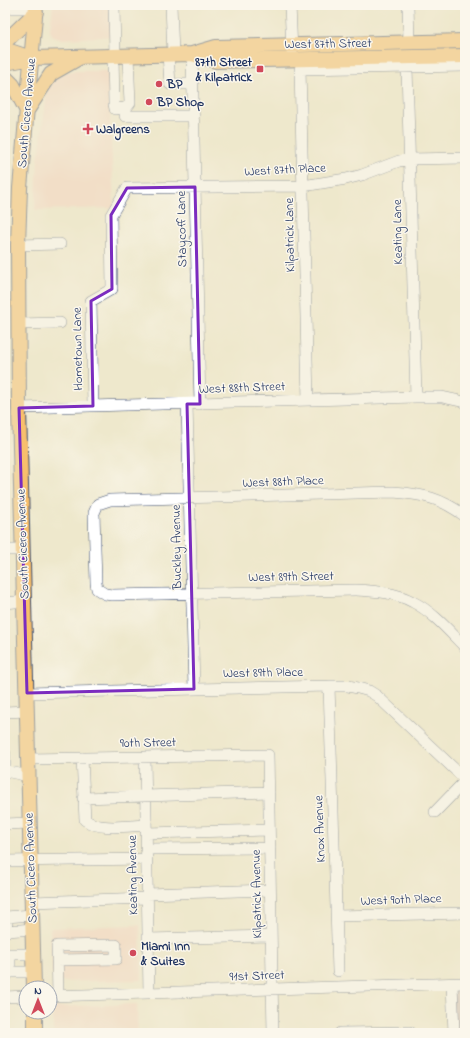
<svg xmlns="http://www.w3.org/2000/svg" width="470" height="1038" font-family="'Indie Flower',sans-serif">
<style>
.built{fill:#f5d3c1}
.industrial{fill:#d1c0bc}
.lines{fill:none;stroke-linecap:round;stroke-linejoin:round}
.minor-casing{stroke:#3b4b6e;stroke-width:12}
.major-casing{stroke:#3b4b6e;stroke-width:16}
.minor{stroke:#fff;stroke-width:11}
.major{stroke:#f8bf6c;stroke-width:14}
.marked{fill:none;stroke:#7b2cbf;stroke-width:3;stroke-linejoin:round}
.poi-dot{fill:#d1495b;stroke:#fbf7ec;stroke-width:1.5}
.labels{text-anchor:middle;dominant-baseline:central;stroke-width:3;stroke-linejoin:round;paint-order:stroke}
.street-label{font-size:13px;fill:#1b2f5e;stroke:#fbf7ec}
.poi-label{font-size:13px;font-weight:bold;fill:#1b2f5e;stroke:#fbf7ec;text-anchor:start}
</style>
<rect width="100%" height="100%" fill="#fbf7ec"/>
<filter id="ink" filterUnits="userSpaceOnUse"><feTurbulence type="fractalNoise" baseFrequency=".025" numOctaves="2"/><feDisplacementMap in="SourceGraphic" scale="8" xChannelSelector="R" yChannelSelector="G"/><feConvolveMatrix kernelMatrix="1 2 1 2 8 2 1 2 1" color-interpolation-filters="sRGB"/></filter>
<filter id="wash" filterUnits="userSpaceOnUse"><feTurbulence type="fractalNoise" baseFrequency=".012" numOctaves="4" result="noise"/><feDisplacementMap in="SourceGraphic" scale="16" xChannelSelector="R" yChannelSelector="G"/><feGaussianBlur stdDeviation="0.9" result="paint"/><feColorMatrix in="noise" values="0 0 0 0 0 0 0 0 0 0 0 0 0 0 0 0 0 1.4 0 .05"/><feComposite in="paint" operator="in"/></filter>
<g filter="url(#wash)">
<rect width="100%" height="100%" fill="#eee8cc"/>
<path class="built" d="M 53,5 L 115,5 L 116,36 L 63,39 L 53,36 L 51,33 L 50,29 Z
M 74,71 L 108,71 L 114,208 L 35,210 L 38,161 L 47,92 L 50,82 L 63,73 Z
M 140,925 L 142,980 L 53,982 L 50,928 Z
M 137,1004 L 138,1033 L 53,1033 L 53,1007 Z"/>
<path class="industrial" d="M 446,988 L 465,988 L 465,1033 L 447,1033 Z"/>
</g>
<g filter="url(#ink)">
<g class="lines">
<defs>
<path id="minor" d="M 114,5 L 115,56
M 171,5 L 173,54
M 290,5 L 292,52
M 408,5 L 409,43
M 5,8 L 36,8
M 168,54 L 170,84 L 193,84
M 192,54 L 200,404
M 113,56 L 114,104 L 115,109 L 126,108 L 130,103 L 128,56
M 407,67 L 416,397
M 300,69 L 308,400
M 300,69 L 465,66
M 125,116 L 194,116
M 18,245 L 60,244
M 18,324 L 60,323
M 187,404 L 194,689
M 93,406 L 91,301 L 112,289 L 111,215 L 127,188 L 303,186 L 346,179 L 362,175 L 399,161 L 410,159 L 465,158
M 19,408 L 416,397 L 442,397 L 465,402
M 465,516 C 441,498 423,494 393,492 L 110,500 L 98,504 L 94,513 L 96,583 L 97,589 L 105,594 L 112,595 L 355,590 C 374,591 395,592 413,602 C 433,612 449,631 465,647
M 5,550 L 23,550
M 5,603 L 25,601
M 329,686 L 338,971
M 27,693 L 329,686 L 348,686 L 358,688 L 369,691 L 377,696 L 465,779
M 5,712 L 27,711
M 5,754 L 5,771
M 145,757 L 149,993
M 82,758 L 85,820 C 100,831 127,826 146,825
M 29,759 L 268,755 L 273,1033
M 5,771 L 29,776
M 83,798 L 269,792
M 435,812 L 465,781
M 5,824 L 30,823
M 146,833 L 269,830
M 146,849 L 270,848
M 5,861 L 147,859
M 147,894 L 270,890
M 32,902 L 147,898
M 32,915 L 6,917 L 7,931 L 33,929
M 337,916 L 465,913
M 148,939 L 271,936
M 5,954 L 33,954
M 57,960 L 116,959 L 116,945 L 57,946 L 58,995
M 10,972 L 34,972
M 5,977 L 10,972 L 10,954
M 452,984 L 454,1033
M 50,996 L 465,983
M 5,997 L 26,996
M 340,1033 L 410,1032 L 410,1033"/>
<path id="major" d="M 5,42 L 36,12
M 5,51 L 10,51 L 31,58
M 192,54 L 216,61 L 465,56
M 5,63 L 32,58 L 192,54 L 216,47 L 465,41
M 5,77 L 13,85 L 27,111
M 28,109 L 51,74 L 79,58
M 34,988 L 19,408 L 18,245 L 20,188 L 36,5
M 35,1012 L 35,1033"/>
</defs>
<use href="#minor" class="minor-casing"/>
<use href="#major" class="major-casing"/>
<use href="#minor" class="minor"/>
<use href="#major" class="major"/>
</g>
</g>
<path d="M0 0H470V1038H0ZM 195,187 L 200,404 L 187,404 L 194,689 L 27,693 L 19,408 L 93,406 L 91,301 L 112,289 L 111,215 L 127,188 Z" fill="#eee8cc" fill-opacity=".55" fill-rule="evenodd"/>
<path class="marked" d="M 195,187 L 200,404 L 187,404 L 194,689 L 27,693 L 19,408 L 93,406 L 91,301 L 112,289 L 111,215 L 127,188 Z"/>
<g class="poi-dot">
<rect x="256" y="65" width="8" height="8" rx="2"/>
<circle cx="159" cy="84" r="4"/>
<circle cx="149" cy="102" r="4"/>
<path d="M86 123h4v4h4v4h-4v4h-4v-4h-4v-4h4z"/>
<circle cx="133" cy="953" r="4"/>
</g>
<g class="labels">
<g class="street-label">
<text transform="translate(328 44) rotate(-1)">West 87th Street</text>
<text transform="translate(27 113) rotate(-85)">South Cicero Avenue</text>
<text transform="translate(285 170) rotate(-3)">West 87th Place</text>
<text transform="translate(182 229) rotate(-91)">Staycoff Lane</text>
<text transform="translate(398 232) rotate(-91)">Keating Lane</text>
<text transform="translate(290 235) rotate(-91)">Kilpatrick Lane</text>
<text transform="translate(78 349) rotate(-91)">Hometown Lane</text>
<text transform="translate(242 388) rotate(-2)">West 88th Street</text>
<text transform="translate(283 482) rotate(-2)">West 88th Place</text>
<text transform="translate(23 544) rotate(-92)">South Cicero Avenue</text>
<text transform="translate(177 547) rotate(-91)">Buckley Avenue</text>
<text transform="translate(291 577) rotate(-1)">West 89th Street</text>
<text transform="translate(263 673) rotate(-1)">West 89th Place</text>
<text transform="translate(148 743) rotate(-1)">90th Street</text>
<text transform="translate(320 829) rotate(-92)">Knox Avenue</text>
<text transform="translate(31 868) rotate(-92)">South Cicero Avenue</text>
<text transform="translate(133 875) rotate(-91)">Keating Avenue</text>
<text transform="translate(257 894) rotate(-91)">Kilpatrick Avenue</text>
<text transform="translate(401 900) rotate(-2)">West 90th Place</text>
<text transform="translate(257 976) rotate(-2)">91st Street</text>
</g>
<g class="poi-label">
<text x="252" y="62" text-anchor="end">87th Street<tspan x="252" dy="15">&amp; Kilpatrick</tspan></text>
<text x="167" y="84">BP</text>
<text x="157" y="102">BP Shop</text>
<text x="96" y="129">Walgreens</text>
<text x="141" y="946">Miami Inn<tspan x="141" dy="15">&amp; Suites</tspan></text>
</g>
</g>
<rect width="470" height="1038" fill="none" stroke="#fbf7ec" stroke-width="20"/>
<g transform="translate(38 1000)"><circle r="19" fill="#fbf7ec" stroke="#a1a7b3"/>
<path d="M0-3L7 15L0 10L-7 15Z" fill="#d1495b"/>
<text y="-6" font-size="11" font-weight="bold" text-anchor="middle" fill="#1b2f5e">N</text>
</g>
</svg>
